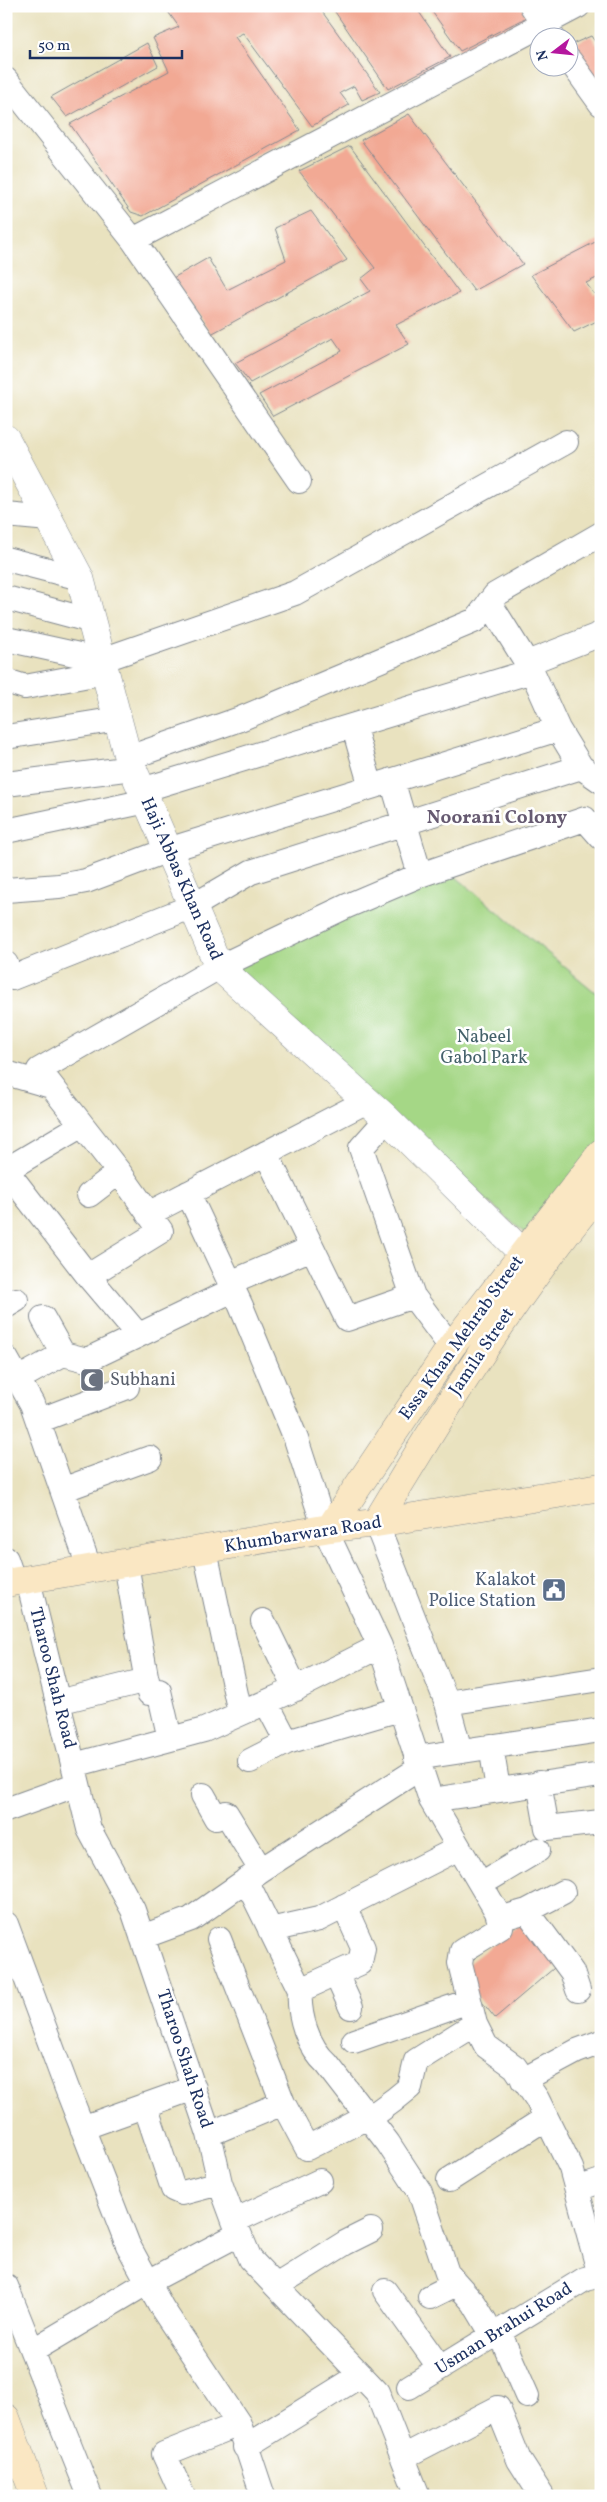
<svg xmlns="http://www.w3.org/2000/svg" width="607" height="2502" font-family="Vollkorn,serif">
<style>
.green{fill:#a5d786;stroke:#608372}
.building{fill:#f2a994}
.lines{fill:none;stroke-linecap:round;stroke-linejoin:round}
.minor-casing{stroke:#82888e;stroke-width:26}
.tertiary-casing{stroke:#82888e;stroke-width:29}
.secondary-casing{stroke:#82888e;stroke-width:29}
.minor{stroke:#fff;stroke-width:24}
.tertiary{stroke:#fff;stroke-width:28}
.secondary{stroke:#fae7c3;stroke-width:28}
.labels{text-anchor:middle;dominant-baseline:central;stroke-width:5;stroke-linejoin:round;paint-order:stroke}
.street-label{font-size:18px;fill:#1b2f5e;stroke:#fff}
.park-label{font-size:18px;fill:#44616a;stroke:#fff}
.worship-label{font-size:18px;fill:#5b616d;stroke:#fff;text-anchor:start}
.service-label{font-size:18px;fill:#4e5e75;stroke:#fff;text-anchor:end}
.neighbourhood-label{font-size:19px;font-weight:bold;fill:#665a71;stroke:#fff}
</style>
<rect width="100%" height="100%" fill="#fff"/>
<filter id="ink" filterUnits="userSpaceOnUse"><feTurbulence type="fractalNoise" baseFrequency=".02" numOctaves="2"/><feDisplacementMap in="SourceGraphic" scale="10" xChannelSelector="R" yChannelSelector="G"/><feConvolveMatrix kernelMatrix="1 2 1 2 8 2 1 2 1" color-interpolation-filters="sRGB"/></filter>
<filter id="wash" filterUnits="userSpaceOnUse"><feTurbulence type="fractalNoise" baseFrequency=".0096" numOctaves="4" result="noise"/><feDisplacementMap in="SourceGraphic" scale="20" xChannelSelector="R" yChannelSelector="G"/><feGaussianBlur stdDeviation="1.12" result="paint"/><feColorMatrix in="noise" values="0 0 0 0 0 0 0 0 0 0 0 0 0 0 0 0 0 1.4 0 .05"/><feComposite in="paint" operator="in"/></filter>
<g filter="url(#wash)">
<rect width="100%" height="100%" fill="#e9e2bf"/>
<path class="green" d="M 444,867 L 601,997 L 601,1175 L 545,1251 L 219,967 Z"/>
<g id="blocks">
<path class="building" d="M 164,6 L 318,6 L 380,92 L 362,100 L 354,86 L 340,93 L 349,105 L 312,126 L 243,33 L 235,37 L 300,130 L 143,216 L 131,212 L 70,124 L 169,71 L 153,38 L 179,27 Z
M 331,6 L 415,6 L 450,57 L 388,89 Z
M 428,6 L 521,6 L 527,17 L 460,51 Z
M 591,36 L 601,50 L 601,88 L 570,47 L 570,45 Z
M 147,43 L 158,66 L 67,117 L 51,97 Z
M 409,114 L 523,264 L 474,291 L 361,140 Z
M 350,146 L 459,293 L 396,325 L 409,344 L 273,416 L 259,395 L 342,351 L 333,338 L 250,383 L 235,363 L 370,291 L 361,279 L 375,268 L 299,171 Z
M 311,211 L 347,260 L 211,334 L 173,278 L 208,258 L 227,290 L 286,260 L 275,228 Z
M 601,239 L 601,276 L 586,283 L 594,294 L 601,290 L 601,319 L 574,332 L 531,275 Z
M 527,1918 L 560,1963 L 495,2018 L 465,1981 L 470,1962 Z"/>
</g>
</g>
<g filter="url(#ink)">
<use href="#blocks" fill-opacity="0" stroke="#82888e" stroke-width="1"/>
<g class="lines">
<defs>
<path id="minor" d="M 532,6 L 552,36
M 570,61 L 601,104
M 6,80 L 133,240 L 299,481
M 133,240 L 578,6
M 6,515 L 49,519
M 6,559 L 80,578
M 6,598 L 92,621
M 489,602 L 532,671 L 558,729 L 581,767 L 601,781
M 6,639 L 102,660 L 295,593 L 566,442
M 527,663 L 601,634
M 6,681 L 25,687 L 105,672
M 354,728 L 371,787
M 6,737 L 118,719
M 128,758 L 240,719 L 476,620 L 495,595 L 601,534
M 392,780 L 420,875
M 6,784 L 133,768
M 142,790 L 532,671
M 6,831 L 147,801
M 6,890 L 59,886 L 86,881 L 168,850 L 558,729
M 6,964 L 12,978 L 193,906 L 251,872 L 581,767
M 6,1073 L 51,1086
M 387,1119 L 361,1148 L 413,1296 L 451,1347
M 266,1153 L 347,1319 L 413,1296
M 6,1170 L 88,1276 L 138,1335
M 6,1170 L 82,1125
M 188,1193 L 241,1306 L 296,1439 L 325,1529 L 380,1646 L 431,1800 L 497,1912 L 501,1927 L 462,1951 L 460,1963 L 475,2024 L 486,2046 L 515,2067 L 537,2099 L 571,2168 L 600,2275
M 89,1195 L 119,1172
M 148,1214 L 367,1101
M 88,1276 L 161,1231 L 119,1172 L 39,1070 L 219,967 L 347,906 L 420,875 L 585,819 L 601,837
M 230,1283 L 312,1248
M 6,1306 L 16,1300
M 43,1318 L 63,1354
M 6,1358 L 32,1404 L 90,1570
M 18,1379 L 63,1354 L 87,1360 L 233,1290
M 38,1421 L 127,1387
M 62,1490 L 150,1458
M 376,1523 L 447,1703 L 460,1751
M 205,1551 L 240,1713
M 6,1559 L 14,1582
M 126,1564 L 149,1693 L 159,1691 L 170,1739
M 28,1580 L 89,1829 L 133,1910 L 209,2134 L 220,2183 L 234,2221 L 250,2259 L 377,2392 L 418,2496
M 263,1621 L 296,1689
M 58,1702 L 147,1680
M 266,1702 L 287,1742
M 447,1703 L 601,1679
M 491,1746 L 498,1789
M 416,1758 L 601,1730
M 250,1761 L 287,1742 L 400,1709
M 74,1765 L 204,1730 L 289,1692 L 380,1646
M 539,1783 L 547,1828 L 601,1822
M 203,1795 L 216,1818 L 226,1813 L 261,1870
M 431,1800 L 601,1775
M 6,1810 L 78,1784
M 246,1880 L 300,1990 C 298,2016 308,2047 327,2064 L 388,2143 L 420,2192 L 447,2273 L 474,2303 L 493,2335
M 481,1884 L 538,1850
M 527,1911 L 563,1892
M 499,1919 L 527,1911 L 572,1972 L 578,1990
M 6,1924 L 66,2086 L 128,2245 L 162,2308 L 239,2424 L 263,2496
M 270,1930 L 319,1919 L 459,1848
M 142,1937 L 191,1919 L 261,1870 L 420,1768
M 219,1939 L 283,2103 L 307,2148 L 379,2111 L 394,2100 L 410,2087 L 416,2061 L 475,2024
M 336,1974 L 351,2007
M 300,1990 L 360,1963 L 363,1948 L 344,1906
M 354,2041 L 469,2001
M 523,2080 L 577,2051 L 601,2042
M 145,2105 L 173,2189 L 182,2193 L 220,2183
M 82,2128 L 194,2088
M 209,2134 L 283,2103
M 449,2180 L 546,2118
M 577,2189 L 601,2181
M 234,2221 L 320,2181
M 6,2286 L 90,2496
M 276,2286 L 345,2243 L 371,2230
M 385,2291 L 440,2368
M 430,2297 L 456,2284
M 499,2332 L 527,2396
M 32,2351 L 148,2282 L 239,2234
M 409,2387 L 585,2279 L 601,2275
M 245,2447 L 361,2375
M 403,2457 L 498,2408 L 519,2460 L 542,2496
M 183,2496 L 164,2454 L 239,2424"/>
<path id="tertiary" d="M 6,439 L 80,578 L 128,758 L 219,967 L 387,1119 L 539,1269"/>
<path id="secondary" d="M 376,1523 C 445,1408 515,1294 601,1190
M 330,1528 L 451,1347 L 601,1153
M 6,1583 L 330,1528 L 376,1523 L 601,1487
M 6,2418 L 35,2496"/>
</defs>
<use href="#minor" class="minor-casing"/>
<use href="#tertiary" class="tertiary-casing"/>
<use href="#secondary" class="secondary-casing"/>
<use href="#minor" class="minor"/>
<use href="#tertiary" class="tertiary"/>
<use href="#secondary" class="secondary"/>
</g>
</g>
<defs>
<symbol id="mosque-square" viewBox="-11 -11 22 22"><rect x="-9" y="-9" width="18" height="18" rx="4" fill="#6b7280" stroke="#fff"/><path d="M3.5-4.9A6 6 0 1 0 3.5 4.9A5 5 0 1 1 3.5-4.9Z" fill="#fff"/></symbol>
<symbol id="civic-square" viewBox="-11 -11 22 22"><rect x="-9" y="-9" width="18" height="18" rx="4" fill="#5c6f8a" stroke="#fff"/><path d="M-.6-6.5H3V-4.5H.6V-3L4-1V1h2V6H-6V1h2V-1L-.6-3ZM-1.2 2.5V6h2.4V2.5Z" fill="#fff"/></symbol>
</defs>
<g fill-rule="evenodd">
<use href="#mosque-square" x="78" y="1366" width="28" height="28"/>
<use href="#civic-square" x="540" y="1576" width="28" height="28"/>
</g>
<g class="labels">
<g class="street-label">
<text transform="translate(181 879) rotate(66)">Haji Abbas Khan Road</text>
<text transform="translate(462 1338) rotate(-54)">Essa Khan Mehrab Street</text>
<text transform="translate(482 1352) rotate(-56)">Jamila Street</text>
<text transform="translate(303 1535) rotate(-9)">Khumbarwara Road</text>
<text transform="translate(52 1678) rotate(76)">Tharoo Shah Road</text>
<text transform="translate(184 2059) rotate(72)">Tharoo Shah Road</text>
<text transform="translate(504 2329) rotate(-32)">Usman Brahui Road</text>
</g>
<g class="park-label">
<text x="484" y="1037">Nabeel<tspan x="484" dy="21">Gabol Park</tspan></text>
</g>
<g class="worship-label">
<text x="110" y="1380">Subhani</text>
</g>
<g class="service-label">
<text x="536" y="1580">Kalakot<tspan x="536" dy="21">Police Station</tspan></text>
</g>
<g class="neighbourhood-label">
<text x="497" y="818">Noorani Colony</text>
</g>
</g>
<rect width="607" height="2502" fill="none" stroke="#fff" stroke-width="25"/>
<g transform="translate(554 52) rotate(254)"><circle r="24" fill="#ffffff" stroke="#a4acbf"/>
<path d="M0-4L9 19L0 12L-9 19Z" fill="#b5179e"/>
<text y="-8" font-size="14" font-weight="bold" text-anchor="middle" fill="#1b2f5e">N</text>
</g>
<path d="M30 50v8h152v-8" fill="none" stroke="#1b2f5e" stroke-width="2.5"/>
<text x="38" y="50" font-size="15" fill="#1b2f5e" stroke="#ffffff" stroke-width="4" paint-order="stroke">50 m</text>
</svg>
